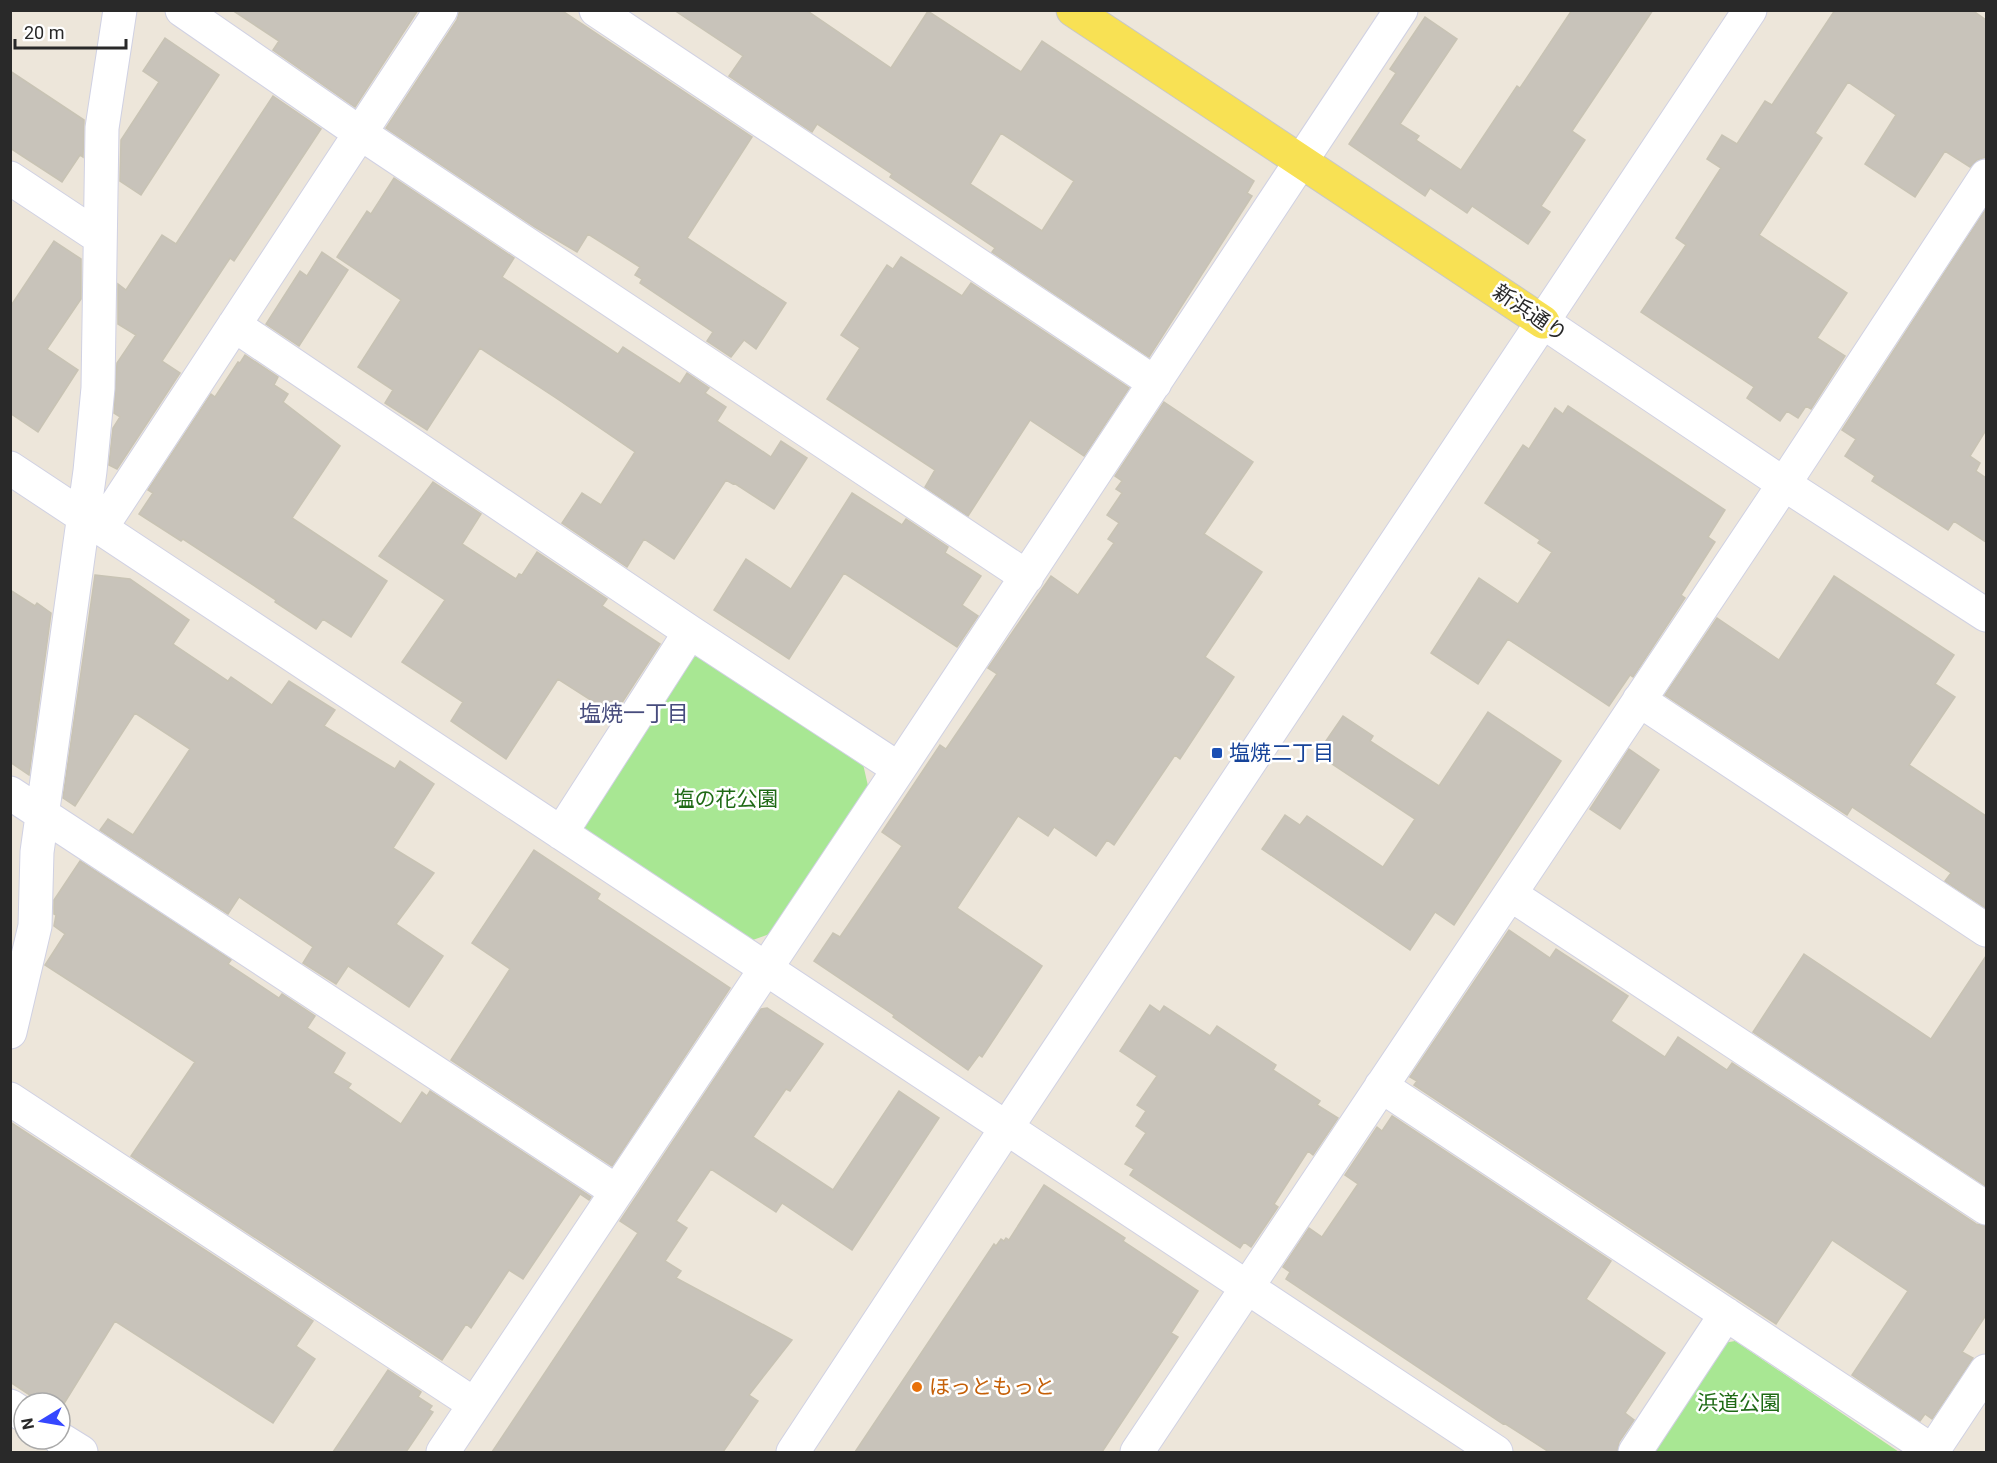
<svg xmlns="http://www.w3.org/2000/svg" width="1997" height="1463" font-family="Roboto,'Noto Sans JP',sans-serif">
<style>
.green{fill:#a8e793}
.building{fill:#c8c3ba;stroke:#c8c3b4;stroke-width:1.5;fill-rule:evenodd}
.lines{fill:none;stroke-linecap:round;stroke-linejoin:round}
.minor-casing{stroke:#d0d1e3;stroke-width:35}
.major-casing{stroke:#c7c7c7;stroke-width:35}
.minor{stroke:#fff;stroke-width:33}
.major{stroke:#f8e154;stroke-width:33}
.transit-dot{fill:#1a4fb4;stroke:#fff;stroke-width:2}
.food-dot{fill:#e8710a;stroke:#fff;stroke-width:2}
.labels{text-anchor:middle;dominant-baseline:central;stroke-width:5;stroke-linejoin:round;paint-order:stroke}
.street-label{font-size:21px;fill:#292929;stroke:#fff}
.transit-label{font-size:21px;fill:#164399;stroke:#fff;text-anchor:start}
.park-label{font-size:21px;fill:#1f6a16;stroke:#fff}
.food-label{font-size:21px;fill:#c56008;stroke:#fff;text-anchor:start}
.neighbourhood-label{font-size:22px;fill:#474c7d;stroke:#fff}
</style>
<rect width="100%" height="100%" fill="#ede6da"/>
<path class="green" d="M 700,656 L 863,764 L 868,786 L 772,933 L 750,941 L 583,830 L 584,811 L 684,658 Z
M 1735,1341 L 1899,1452 L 1646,1452 L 1718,1344 Z"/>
<path class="building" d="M 232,10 L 418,10 L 355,107 L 273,50 L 279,41 Z
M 460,10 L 561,10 L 752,137 L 687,238 L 786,303 L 756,349 L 744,340 L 731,357 L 707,341 L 713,332 L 640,283 L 642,279 L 635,275 L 640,267 L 588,234 L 577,252 L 535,227 L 386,128 L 457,20 Z
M 674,10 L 806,10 L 891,68 L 928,11 L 1021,72 L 1042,41 L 1254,181 L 1247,193 L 1252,196 L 1149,357 L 992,252 L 995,248 L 890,177 L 892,174 L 817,124 L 812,132 L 729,76 L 743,56 ZM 1001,133 L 1074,181 L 1042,231 L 970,184 Z
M 1572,10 L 1653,10 L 1572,131 L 1585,140 L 1541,206 L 1550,212 L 1528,244 L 1472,206 L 1467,213 L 1430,188 L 1425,196 L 1349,144 L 1396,73 L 1390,69 L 1425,17 L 1457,39 L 1400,124 L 1419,136 L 1416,140 L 1461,170 L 1517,86 L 1520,88 Z
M 1835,10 L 1972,10 L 1986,20 L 1986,157 L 1977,160 L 1970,167 L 1945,151 L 1915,197 L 1865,164 L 1896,115 L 1848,82 L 1815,133 L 1822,138 L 1759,235 L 1847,293 L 1817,338 L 1845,356 L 1811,409 L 1806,406 L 1798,418 L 1787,411 L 1780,421 L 1747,398 L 1754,387 L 1641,312 L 1686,245 L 1676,238 L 1721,168 L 1707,159 L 1722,135 L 1737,144 L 1765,101 L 1772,105 Z
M 165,38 L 219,75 L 141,195 L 120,181 L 121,140 L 159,82 L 143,71 Z
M 10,71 L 84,120 L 83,157 L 80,155 L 62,182 L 10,148 Z
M 273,96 L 321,129 L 234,261 L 230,258 L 162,361 L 180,373 L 117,469 L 109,465 L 113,428 L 120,417 L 114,413 L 117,363 L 136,335 L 118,324 L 118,284 L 126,290 L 162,235 L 176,244 Z
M 394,178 L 514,258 L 502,277 L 618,354 L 623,347 L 680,384 L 687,373 L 709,388 L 705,393 L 726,407 L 717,421 L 771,457 L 781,441 L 807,458 L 774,509 L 734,483 L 733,484 L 726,480 L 674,559 L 644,539 L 627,567 L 562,523 L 582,493 L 601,505 L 635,452 L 556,398 L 480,348 L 427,430 L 385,403 L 393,390 L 358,367 L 401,300 L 337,257 L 367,211 L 371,214 Z
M 1986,209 L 1986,430 L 1970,456 L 1980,463 L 1976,471 L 1986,478 L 1986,542 L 1954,521 L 1948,530 L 1872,481 L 1875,476 L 1845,456 L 1856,439 L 1842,430 Z
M 54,241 L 81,259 L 81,299 L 47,349 L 78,370 L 38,432 L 10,413 L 10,307 Z
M 322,252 L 348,270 L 299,346 L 266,324 L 300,271 L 307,276 Z
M 901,257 L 962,296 L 971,283 L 1129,388 L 1084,456 L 1030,420 L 968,516 L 925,487 L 935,470 L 827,399 L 860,348 L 841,335 L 887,265 L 893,269 Z
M 245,355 L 278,377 L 274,385 L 288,394 L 283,402 L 340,446 L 292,518 L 387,581 L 351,637 L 323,619 L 316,629 L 275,602 L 276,600 L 183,539 L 181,541 L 139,514 L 153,493 L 148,490 L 211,394 L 215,397 L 238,362 L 240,363 Z
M 1164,402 L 1253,462 L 1204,534 L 1262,572 L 1205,657 L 1234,677 L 1180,759 L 1175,755 L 1114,845 L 1107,840 L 1096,856 L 1054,827 L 1048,836 L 1018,816 L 957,908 L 1042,966 L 982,1057 L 979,1055 L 968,1070 L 893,1017 L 894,1015 L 814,961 L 833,933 L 840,937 L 902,846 L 882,832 L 940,745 L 946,749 L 997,674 L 988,668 L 1051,576 L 1078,595 L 1114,543 L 1108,539 L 1119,523 L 1107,515 L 1122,493 L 1116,489 L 1122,481 L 1115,476 Z
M 1568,406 L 1725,510 L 1708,537 L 1715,542 L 1681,595 L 1685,598 L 1633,677 L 1630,675 L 1609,706 L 1508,639 L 1478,684 L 1431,653 L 1479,578 L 1518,604 L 1552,552 L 1538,543 L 1540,540 L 1485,503 L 1523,445 L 1529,449 L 1555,408 L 1563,414 Z
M 433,482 L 481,514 L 462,544 L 516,579 L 519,574 L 522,575 L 537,552 L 607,599 L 602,606 L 660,644 L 614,715 L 558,679 L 506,759 L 451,721 L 463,702 L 402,662 L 445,600 L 379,556 Z
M 852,493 L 902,525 L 906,519 L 948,547 L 945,553 L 981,576 L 962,605 L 978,616 L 957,647 L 844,573 L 789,659 L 714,610 L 746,559 L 791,589 Z
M 95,575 L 130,579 L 189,620 L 173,644 L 228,681 L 231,677 L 272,705 L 289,681 L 335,710 L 324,726 L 395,769 L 400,761 L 434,784 L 393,848 L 434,873 L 396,924 L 443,956 L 409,1007 L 348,966 L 336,984 L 303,963 L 313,947 L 239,897 L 228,914 L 100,830 L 108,819 L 133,835 L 190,749 L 135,713 L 75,806 L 63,798 Z
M 1834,576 L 1954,655 L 1935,684 L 1955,697 L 1909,765 L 1986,816 L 1986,908 L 1945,881 L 1951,873 L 1852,807 L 1847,815 L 1665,695 L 1717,618 L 1779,660 Z
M 10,590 L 35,606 L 37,603 L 51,613 L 29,775 L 10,762 Z
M 1488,712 L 1561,761 L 1454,925 L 1435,912 L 1410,950 L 1262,849 L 1285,815 L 1300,825 L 1307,816 L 1383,867 L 1415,819 L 1317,754 L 1343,716 L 1373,736 L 1370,741 L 1439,786 Z
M 1629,749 L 1659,770 L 1620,829 L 1590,809 Z
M 534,850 L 600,894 L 597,899 L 730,988 L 612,1166 L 451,1060 L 510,969 L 472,943 Z
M 80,861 L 231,960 L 228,964 L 279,998 L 282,994 L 315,1016 L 307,1028 L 345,1053 L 333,1073 L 351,1084 L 348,1088 L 401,1124 L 422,1092 L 427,1096 L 430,1091 L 591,1197 L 589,1200 L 580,1194 L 523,1279 L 509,1270 L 471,1328 L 466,1324 L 442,1360 L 131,1156 L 195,1062 L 45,965 L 65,934 L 54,926 L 56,915 L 54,914 L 54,900 Z
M 1509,930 L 1550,958 L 1556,949 L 1628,996 L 1611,1021 L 1665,1057 L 1678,1037 L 1727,1070 L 1732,1063 L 1976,1224 L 1986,1226 L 1986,1315 L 1962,1352 L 1973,1358 L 1932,1419 L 1925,1414 L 1920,1421 L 1852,1375 L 1908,1291 L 1832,1240 L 1776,1324 L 1414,1085 L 1417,1081 L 1410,1077 Z
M 1804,954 L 1931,1039 L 1986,956 L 1986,1186 L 1753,1032 Z
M 1150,1005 L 1160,1012 L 1164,1006 L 1210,1036 L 1217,1026 L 1276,1065 L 1273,1070 L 1320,1101 L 1317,1105 L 1338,1118 L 1313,1155 L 1308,1151 L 1274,1204 L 1278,1207 L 1251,1247 L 1244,1242 L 1240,1248 L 1130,1175 L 1134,1169 L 1125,1164 L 1146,1133 L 1136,1126 L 1146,1111 L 1137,1105 L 1157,1076 L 1120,1051 Z
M 767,1008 L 823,1044 L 790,1091 L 786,1089 L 753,1137 L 833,1190 L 899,1091 L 939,1118 L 852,1250 L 782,1203 L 776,1212 L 711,1169 L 676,1221 L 687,1228 L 665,1261 L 681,1271 L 676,1278 L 792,1340 L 749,1395 L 758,1401 L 723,1452 L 492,1452 L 638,1233 L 620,1221 L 761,1009 Z
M 1392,1116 L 1611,1261 L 1586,1299 L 1665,1353 L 1625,1413 L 1634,1420 L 1619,1442 L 1617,1452 L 1549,1452 L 1504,1423 L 1503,1424 L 1286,1279 L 1290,1272 L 1283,1267 L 1309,1228 L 1322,1237 L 1358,1184 L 1345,1175 L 1377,1127 L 1382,1131 Z
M 10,1122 L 313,1321 L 296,1346 L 315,1359 L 273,1423 L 115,1321 L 60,1410 L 60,1403 L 42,1403 L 10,1382 Z
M 1044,1185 L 1125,1238 L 1123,1241 L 1198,1291 L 1171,1333 L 1178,1337 L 1102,1452 L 855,1452 L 994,1244 L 996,1246 L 1001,1239 L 1004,1241 L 1006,1238 L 1009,1240 Z
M 388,1370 L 421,1392 L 418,1397 L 432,1406 L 429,1410 L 433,1412 L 406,1452 L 333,1452 Z"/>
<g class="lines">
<defs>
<path id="minor" d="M 182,10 L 360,133 L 1027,577
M 596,10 L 1155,383
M 10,178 L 99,237
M 1543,322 L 1784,484 L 1986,615
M 234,325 L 690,632 L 899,769
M 10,468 L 1496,1452
M 101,528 L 441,10
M 1639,700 L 1986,930
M 10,793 L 616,1191
M 561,833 L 690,632
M 1510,894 L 1986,1208
M 10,1032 L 35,926 L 37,852 L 90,471 L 98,388 L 102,128 L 120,10
M 1381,1086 L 1934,1452
M 10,1099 L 474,1404
M 10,1406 L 24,1415
M 60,1439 L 81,1452
M 443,1452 L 899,769 L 1401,10
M 793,1452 L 1007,1127 L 1750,10
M 1137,1452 L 1784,484 L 1986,176
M 1635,1452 L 1726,1314
M 1932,1452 L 1986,1371"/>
<path id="major" d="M 1073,10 L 1543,322"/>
</defs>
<use href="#minor" class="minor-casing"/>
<use href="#major" class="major-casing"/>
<use href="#minor" class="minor"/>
<use href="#major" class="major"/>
</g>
<rect class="transit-dot" x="1211" y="747" width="12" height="12" rx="3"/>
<circle class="food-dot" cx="917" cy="1387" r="6"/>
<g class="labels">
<g class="street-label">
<text transform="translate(1530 313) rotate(34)">新浜通り</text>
</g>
<g class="transit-label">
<text x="1229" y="753">塩焼二丁目</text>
</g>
<g class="park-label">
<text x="726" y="799">塩の花公園</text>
<text x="1739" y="1403">浜道公園</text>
</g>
<g class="food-label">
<text x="929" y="1387">ほっともっと</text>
</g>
<g class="neighbourhood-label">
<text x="634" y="713">塩焼一丁目</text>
</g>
</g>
<rect width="1997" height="1463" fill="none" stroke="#292929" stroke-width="24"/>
<g transform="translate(42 1421) rotate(259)"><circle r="28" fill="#ffffff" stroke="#a9a9a9" stroke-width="1.5"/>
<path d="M0-4.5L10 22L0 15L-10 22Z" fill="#3547ff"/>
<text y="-9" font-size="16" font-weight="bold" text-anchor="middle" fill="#292929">N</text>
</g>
<path d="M15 39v9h111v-9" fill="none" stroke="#292929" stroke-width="3"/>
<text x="24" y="39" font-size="18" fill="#292929" stroke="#ffffff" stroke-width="4.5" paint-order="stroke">20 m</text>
</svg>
